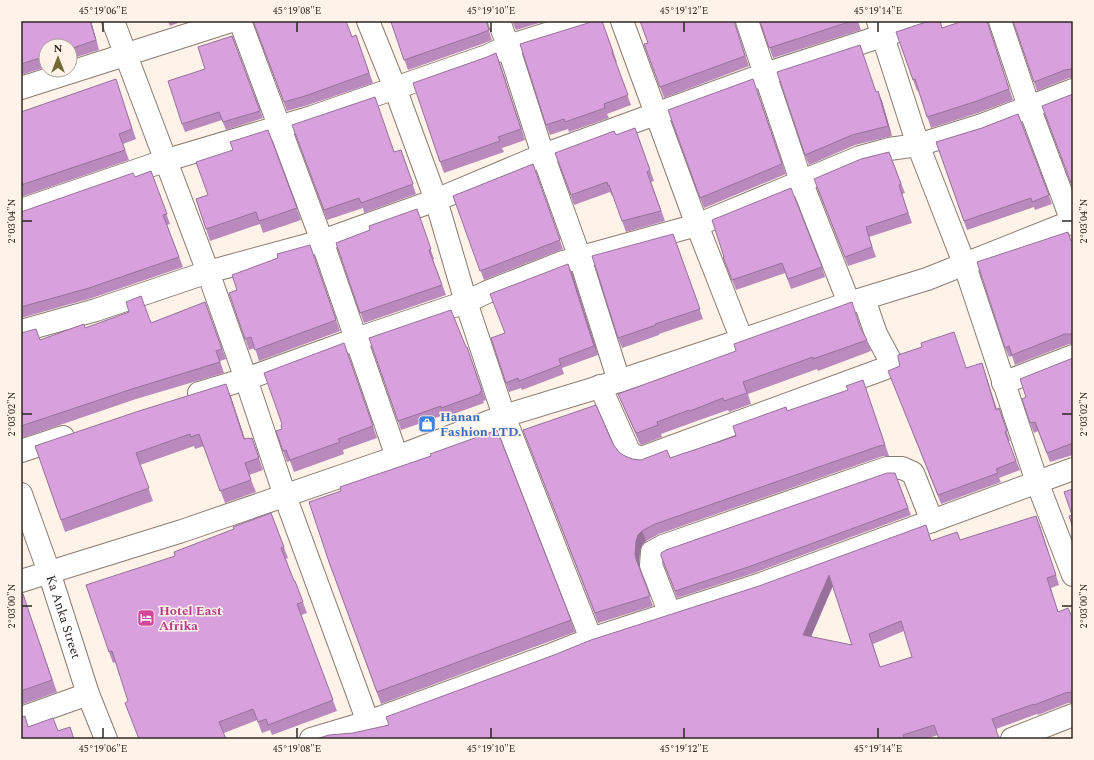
<svg xmlns="http://www.w3.org/2000/svg" width="1094" height="760" font-family="Spectral,serif">
<style>
.lines{fill:none;stroke-linecap:round;stroke-linejoin:round}
.minor-casing{stroke:#8a7c72;stroke-width:24}
.minor{stroke:#fff;stroke-width:22}
.wall{fill:#ba8abe;fill-rule:evenodd}
.shaded-wall{fill:#97719b}
.building{fill:#d8a1dd;stroke:#97719b;fill-rule:evenodd}
.ticks{fill:none;stroke:#2d2723;stroke-width:1.5}
.labels{text-anchor:middle;dominant-baseline:central;stroke-width:3;stroke-linejoin:round;paint-order:stroke}
.shop-label{font-size:13px;font-weight:bold;fill:#366cbe;stroke:#fff2e9;text-anchor:start}
.hotel-label{font-size:13px;font-weight:bold;fill:#b23c85;stroke:#fff2e9;text-anchor:start}
.street-label{font-size:13px;fill:#2d2723;stroke:#fff2e9}
.neatline{fill:none;stroke:#2d2723;stroke-width:1.5}
.ticks-label{font-size:10px;text-anchor:middle;fill:#2d2723}
</style>
<rect width="100%" height="100%" fill="#fff2e9"/>
<g class="lines">
<defs>
<g id="minor">
<path d="M 113,21 L 208,272 L 246,379 L 285,496 L 368,722"/>
<path d="M 240,21 L 322,241 L 397,457"/>
<path d="M 368,21 L 395,88 L 436,200 L 466,302 L 504,416 L 567,578 L 591,639"/>
<path d="M 499,21 L 508,46 L 543,155 L 580,258 L 619,381"/>
<path d="M 622,21 L 697,225 L 742,340"/>
<path d="M 747,21 L 801,181 L 849,303"/>
<path d="M 878,21 L 918,145 L 964,263 L 1037,482 L 1073,575"/>
<path d="M 1000,21 L 1029,107 L 1073,224"/>
<path d="M 21,88 L 231,21"/>
<path d="M 21,210 L 167,160 L 312,117 L 487,56 L 508,46 L 588,21"/>
<path d="M 21,331 L 96,310 L 208,272 L 322,241 L 436,200 L 543,155 L 765,74 L 928,21"/>
<path d="M 1003,383 L 1073,356"/>
<path d="M 600,386 L 628,449 L 632,454 L 641,458 L 886,368 L 889,364 L 890,360 L 876,334 L 864,299"/>
<path d="M 199,393 L 246,379 L 356,339 L 466,302 L 487,292 L 563,262 L 697,225 L 860,157 L 889,149 L 918,145 L 982,125 L 1073,90"/>
<path d="M 21,451 L 63,437"/>
<path id="s1" d="M 21,494 L 49,572 L 88,694 L 106,739"/>
<path d="M 21,581 L 182,531 L 397,457 L 504,416 L 619,381 L 742,340 L 849,303 L 927,279 L 1073,221"/>
<path d="M 670,614 L 651,565 L 652,552 L 663,546 L 887,468 L 902,468 L 913,473 L 932,521"/>
<path d="M 21,718 L 88,694"/>
<path d="M 311,739 L 368,722 L 553,654 L 591,639 L 758,585 L 1073,469"/>
<path d="M 1012,739 L 1073,715"/>
</g>
</defs>
<use href="#minor" class="minor-casing"/>
<use href="#minor" class="minor"/>
</g>
<path class="wall" d="M 21,21 L 91,21 L 99,50 L 70,59 L 70,46 L 46,46 L 46,67 L 21,75 Z
M 168,21 L 183,21 L 170,26 Z
M 253,21 L 352,37 L 356,35 L 373,83 L 308,105 L 287,111 Z
M 394,21 L 487,21 L 487,25 L 492,40 L 482,44 L 408,70 L 391,22 Z
M 512,21 L 546,21 L 516,30 Z
M 602,21 L 617,62 L 615,62 L 631,105 L 607,114 L 609,118 L 569,132 L 568,129 L 550,135 L 546,125 L 588,23 Z
M 760,21 L 858,21 L 861,30 L 773,58 Z
M 987,21 L 1013,100 L 978,113 L 931,128 L 918,90 L 917,91 L 896,32 L 928,22 L 943,28 Z
M 1013,21 L 1073,21 L 1073,78 L 1069,78 L 1037,91 Z
M 735,25 L 749,66 L 664,98 L 644,44 L 648,43 Z
M 232,36 L 263,118 L 226,130 L 222,120 L 185,132 L 182,124 L 205,69 Z
M 496,53 L 525,140 L 502,148 L 504,152 L 444,173 L 440,162 L 487,57 Z
M 119,89 L 136,139 L 123,144 L 129,160 L 21,197 L 21,112 Z
M 757,90 L 786,174 L 704,208 L 668,110 Z
M 876,92 L 882,101 L 892,136 L 855,145 L 809,165 L 805,155 Z
M 1073,94 L 1073,188 L 1045,114 Z
M 1018,114 L 1052,204 L 1035,210 L 1034,207 L 967,230 L 936,142 L 982,128 Z
M 292,125 L 394,152 L 401,150 L 416,194 L 364,213 L 363,208 L 327,220 Z
M 635,128 L 654,181 L 651,182 L 665,221 L 626,232 L 613,196 L 612,196 L 610,192 L 574,205 L 555,153 L 616,135 Z
M 268,130 L 301,220 L 263,233 L 260,224 L 210,241 L 196,199 L 208,195 L 233,150 Z
M 889,152 L 905,193 L 902,194 L 912,223 L 869,237 L 876,257 L 848,266 L 817,188 Z
M 533,164 L 563,249 L 484,280 L 453,196 Z
M 151,171 L 170,224 L 167,225 L 183,267 L 92,298 L 21,318 L 21,212 L 135,177 Z
M 417,209 L 434,259 L 433,260 L 446,295 L 364,323 L 336,243 L 370,230 Z
M 673,234 L 703,319 L 659,334 L 659,335 L 622,348 L 618,338 Z
M 1073,240 L 1073,344 L 1069,344 L 1015,365 L 1012,356 L 1009,357 L 1005,348 L 1071,241 Z
M 310,245 L 340,331 L 259,361 L 255,348 L 249,350 L 229,293 L 237,290 Z
M 723,257 L 822,267 L 825,277 L 791,289 L 785,273 L 736,290 Z
M 572,273 L 598,355 L 562,368 L 564,374 L 522,390 L 521,388 L 509,392 L 506,383 Z
M 205,302 L 226,359 L 220,361 L 224,373 L 136,399 L 22,438 L 21,435 L 21,415 L 23,414 L 40,340 L 85,328 L 151,323 Z
M 861,328 L 867,340 L 871,351 L 818,371 L 817,369 L 748,394 L 751,404 L 729,412 L 728,410 L 694,422 L 661,434 L 662,437 L 641,445 L 639,442 L 623,406 L 618,394 Z
M 369,338 L 466,347 L 467,347 L 486,400 L 483,401 L 484,403 L 445,417 L 444,415 L 401,430 Z
M 344,343 L 377,438 L 343,450 L 344,454 L 294,472 L 290,461 L 287,462 L 283,451 L 282,429 L 282,424 Z
M 1073,358 L 1073,455 L 1050,462 L 1038,431 L 1034,433 L 1030,423 L 1026,397 Z
M 982,363 L 997,409 L 999,408 L 1010,441 L 1008,441 L 1020,470 L 999,478 L 1001,482 L 941,504 L 892,380 L 966,368 Z
M 863,380 L 889,456 L 883,456 L 659,534 L 646,541 L 642,545 L 640,551 L 639,564 L 639,568 L 653,606 L 598,623 L 527,440 L 613,444 L 619,452 L 623,455 L 632,459 L 641,460 L 670,458 L 736,436 L 788,411 L 848,390 Z
M 231,397 L 245,439 L 252,438 L 263,470 L 249,475 L 256,492 L 225,503 L 204,446 L 195,449 L 194,446 L 140,465 L 153,501 L 65,532 L 35,446 Z
M 895,473 L 911,515 L 754,573 L 677,598 L 661,556 Z
M 271,513 L 288,558 L 286,559 L 294,581 L 295,581 L 307,613 L 301,615 L 337,711 L 272,735 L 270,730 L 262,733 L 257,720 L 224,733 L 115,662 L 113,663 L 109,652 L 175,556 Z
M 1040,526 L 1059,585 L 1051,588 L 1058,612 L 1073,619 L 1073,703 L 1068,703 L 1038,715 L 1037,714 L 996,729 L 938,735 L 926,739 L 316,739 L 353,733 L 389,725 L 932,541 L 960,540 ZM 833,586 L 852,645 L 811,637 ZM 904,631 L 912,657 L 880,667 L 873,644 Z
M 329,562 L 571,620 L 575,632 L 381,704 Z
M 21,595 L 27,606 L 57,692 L 21,705 Z"/>
<path class="shaded-wall" d="M 90,21 L 91,21 L 99,50 L 96,40 Z
M 496,53 L 500,63 L 525,140 L 521,129 Z
M 878,91 L 882,101 L 892,136 L 888,126 Z
M 568,264 L 572,273 L 598,355 L 594,346 Z
M 226,384 L 231,397 L 249,452 L 244,439 Z
M 1036,516 L 1040,526 L 1059,585 L 1056,575 Z
M 642,531 L 646,541 L 642,545 L 640,551 L 639,564 L 639,570 L 636,559 L 635,554 L 636,541 L 638,535 Z
M 829,575 L 833,585 L 807,646 L 803,635 Z"/>
<path class="building" d="M 21,21 L 90,21 L 96,40 L 70,49 L 70,46 L 46,46 L 46,56 L 21,64 Z
M 253,21 L 346,21 L 352,37 L 356,35 L 369,73 L 305,96 L 284,102 Z
M 394,21 L 486,21 L 489,30 L 479,34 L 404,60 L 391,22 Z
M 591,21 L 602,21 L 613,52 L 612,52 L 628,95 L 604,104 L 605,108 L 565,122 L 564,119 L 546,125 L 520,44 L 588,23 Z
M 640,21 L 734,21 L 745,56 L 660,87 L 644,44 L 648,43 Z
M 760,21 L 852,21 L 769,48 Z
M 929,21 L 940,21 L 942,28 L 963,21 L 987,21 L 1009,89 L 974,102 L 927,117 L 915,79 L 913,80 L 896,32 Z
M 1013,21 L 1073,21 L 1073,70 L 1071,69 L 1065,70 L 1034,82 Z
M 232,36 L 260,111 L 223,122 L 219,112 L 182,124 L 168,81 L 205,69 L 198,47 Z
M 860,45 L 876,92 L 878,91 L 888,126 L 852,135 L 805,155 L 777,72 Z
M 496,53 L 521,129 L 498,137 L 500,141 L 440,162 L 413,83 L 487,57 Z
M 116,79 L 132,129 L 119,134 L 125,150 L 21,185 L 21,112 Z
M 753,79 L 782,164 L 700,198 L 668,110 Z
M 1073,94 L 1073,182 L 1071,183 L 1042,106 Z
M 375,97 L 394,152 L 401,150 L 413,184 L 361,203 L 359,198 L 324,210 L 292,125 Z
M 1018,114 L 1049,195 L 1032,202 L 1031,198 L 964,221 L 936,142 L 982,128 Z
M 635,128 L 650,170 L 647,172 L 661,211 L 622,221 L 609,185 L 608,186 L 607,182 L 571,195 L 555,153 L 614,131 L 616,135 Z
M 268,130 L 297,208 L 259,221 L 256,212 L 206,229 L 196,199 L 208,195 L 196,162 L 233,150 L 230,142 Z
M 889,152 L 901,184 L 899,185 L 908,213 L 866,227 L 872,247 L 845,257 L 814,179 L 861,159 Z
M 533,164 L 560,240 L 480,271 L 453,196 Z
M 151,171 L 167,214 L 163,215 L 179,257 L 89,288 L 21,307 L 21,212 L 133,173 L 135,177 Z
M 791,188 L 822,267 L 788,279 L 782,263 L 732,280 L 723,257 L 724,257 L 712,220 Z
M 417,209 L 431,249 L 429,250 L 442,285 L 360,313 L 336,243 L 370,230 L 369,226 Z
M 1068,232 L 1071,241 L 1073,240 L 1073,334 L 1065,334 L 1012,355 L 1009,346 L 1005,348 L 977,262 Z
M 673,234 L 700,309 L 655,324 L 656,325 L 618,338 L 592,256 Z
M 310,245 L 336,320 L 255,350 L 251,337 L 245,339 L 229,293 L 237,290 L 232,275 L 278,258 L 277,254 Z
M 568,264 L 594,346 L 559,359 L 561,365 L 519,381 L 518,378 L 506,383 L 491,338 L 505,333 L 490,294 Z
M 141,296 L 151,323 L 205,302 L 222,349 L 216,351 L 220,362 L 132,389 L 21,426 L 21,415 L 23,414 L 21,409 L 21,333 L 36,329 L 40,340 L 84,324 L 85,328 L 129,312 L 126,302 Z
M 852,302 L 860,327 L 867,340 L 813,359 L 813,357 L 743,382 L 747,393 L 724,401 L 723,398 L 690,411 L 689,410 L 657,422 L 658,425 L 637,433 L 635,431 L 618,394 L 736,351 L 734,344 Z
M 451,310 L 466,347 L 467,347 L 482,391 L 480,392 L 480,394 L 441,408 L 441,406 L 398,421 L 369,338 Z
M 954,332 L 966,368 L 982,363 L 996,410 L 999,408 L 1007,431 L 1005,432 L 1016,461 L 996,469 L 998,473 L 938,495 L 888,371 L 900,366 L 898,358 L 898,355 L 922,347 L 921,343 Z
M 344,343 L 373,426 L 338,439 L 340,442 L 290,460 L 286,450 L 283,451 L 276,431 L 282,429 L 281,425 L 282,424 L 264,373 Z
M 1073,358 L 1073,443 L 1047,453 L 1035,422 L 1030,423 L 1022,399 L 1026,397 L 1020,379 Z
M 863,380 L 885,445 L 879,446 L 655,524 L 642,531 L 638,535 L 636,541 L 635,554 L 636,559 L 650,596 L 595,613 L 523,430 L 596,405 L 613,444 L 619,452 L 623,455 L 632,459 L 641,460 L 667,450 L 670,458 L 736,436 L 733,426 L 786,407 L 787,411 L 848,390 L 846,386 Z
M 226,384 L 244,439 L 249,438 L 250,439 L 252,438 L 259,458 L 245,463 L 251,480 L 220,491 L 199,434 L 191,437 L 190,434 L 136,453 L 149,488 L 61,520 L 35,446 L 139,411 Z
M 497,430 L 571,620 L 377,692 L 329,562 L 309,502 L 341,491 L 340,487 L 431,456 L 430,454 Z
M 887,473 L 895,473 L 908,508 L 751,566 L 675,591 L 661,556 L 661,553 L 666,550 Z
M 1073,489 L 1073,528 L 1069,516 L 1072,515 L 1064,492 Z
M 271,513 L 284,547 L 281,548 L 294,581 L 295,581 L 303,602 L 297,604 L 333,700 L 268,725 L 266,719 L 258,722 L 253,709 L 219,722 L 226,739 L 139,739 L 125,703 L 128,701 L 112,651 L 109,652 L 86,585 L 175,556 L 174,552 L 234,529 L 233,527 Z
M 1036,516 L 1056,575 L 1047,578 L 1058,612 L 1068,608 L 1073,619 L 1073,693 L 1071,692 L 1065,693 L 1034,705 L 1034,704 L 992,719 L 996,729 L 997,733 L 1000,739 L 939,739 L 934,725 L 903,735 L 904,739 L 316,739 L 329,735 L 353,733 L 389,725 L 386,717 L 554,655 L 591,640 L 759,586 L 926,525 L 931,541 L 957,532 L 960,540 ZM 829,575 L 852,645 L 803,635 ZM 901,621 L 912,657 L 880,667 L 869,634 Z
M 23,594 L 52,680 L 21,691 L 21,595 Z
M 25,716 L 28,727 L 53,718 L 58,731 L 70,727 L 74,739 L 21,739 L 21,717 Z"/>
<path class="ticks" d="M 103,22 L 103,32M 297,22 L 297,32M 491,22 L 491,32M 684,22 L 684,32M 878,22 L 878,32M 22,221 L 32,221M 1062,221 L 1072,221M 22,414 L 32,414M 1062,414 L 1072,414M 22,606 L 32,606M 1062,606 L 1072,606M 103,728 L 103,738M 297,728 L 297,738M 491,728 L 491,738M 684,728 L 684,738M 878,728 L 878,738"/>
<defs>
<symbol id="shop-square" viewBox="-11 -11 22 22"><rect x="-9" y="-9" width="18" height="18" rx="4" fill="#3f7fe0" stroke="#fff2e9"/><path d="M-5-2.5h2.3a2.7 3.5 0 0 1 5.4 0H5L5.5 6h-11ZM-1.5-2.5h3a1.5 2.3 0 0 0-3 0Z" fill="#fff"/></symbol>
<symbol id="hotel-square" viewBox="-11 -11 22 22"><rect x="-9" y="-9" width="18" height="18" rx="4" fill="#d1479c" stroke="#fff2e9"/><path d="M-6-4.5h1.5V1H6V5H4.5V3h-9V5H-6ZM-4 0a1.8 1.8 0 1 1 3.6 0ZM.5 0V-2.5h3Q6-2.5 6 0Z" fill="#fff"/></symbol>
</defs>
<g fill-rule="evenodd">
<use href="#shop-square" x="417" y="414" width="20" height="20"/>
<use href="#hotel-square" x="136" y="608" width="20" height="20"/>
</g>
<g class="labels">
<g class="shop-label">
<text x="440" y="417">Hanan<tspan x="440" dy="15">Fashion LTD.</tspan></text>
</g>
<g class="hotel-label">
<text x="159" y="611">Hotel East<tspan x="159" dy="15">Afrika</tspan></text>
</g>
<g class="street-label">
<text stroke="none"><textPath href="#s1" startOffset="130">Ka Anka Street</textPath></text>
</g>
</g>
<rect width="1094" height="760" fill="none" stroke="#fff2e9" stroke-width="44"/>
<g transform="translate(58 58)"><circle r="19" fill="#fff2e9" stroke="#aba19a"/>
<path d="M0-3L7 15L0 10L-7 15Z" fill="#736734"/>
<text y="-6" font-size="11" font-weight="bold" text-anchor="middle" fill="#2d2723">N</text>
</g>
<rect x="22" y="22" width="1050" height="716" class="neatline"/>
<g class="ticks-label">
<text x="103" y="14">45°19'06"E</text>
<text x="297" y="14">45°19'08"E</text>
<text x="491" y="14">45°19'10"E</text>
<text x="684" y="14">45°19'12"E</text>
<text x="878" y="14">45°19'14"E</text>
<text transform="translate(11 221) rotate(-90)" y="4">2°03'04"N</text>
<text transform="translate(1083 221) rotate(-90)" y="4">2°03'04"N</text>
<text transform="translate(11 414) rotate(-90)" y="4">2°03'02"N</text>
<text transform="translate(1083 414) rotate(-90)" y="4">2°03'02"N</text>
<text transform="translate(11 606) rotate(-90)" y="4">2°03'00"N</text>
<text transform="translate(1083 606) rotate(-90)" y="4">2°03'00"N</text>
<text x="103" y="752">45°19'06"E</text>
<text x="297" y="752">45°19'08"E</text>
<text x="491" y="752">45°19'10"E</text>
<text x="684" y="752">45°19'12"E</text>
<text x="878" y="752">45°19'14"E</text>
</g>
</svg>
